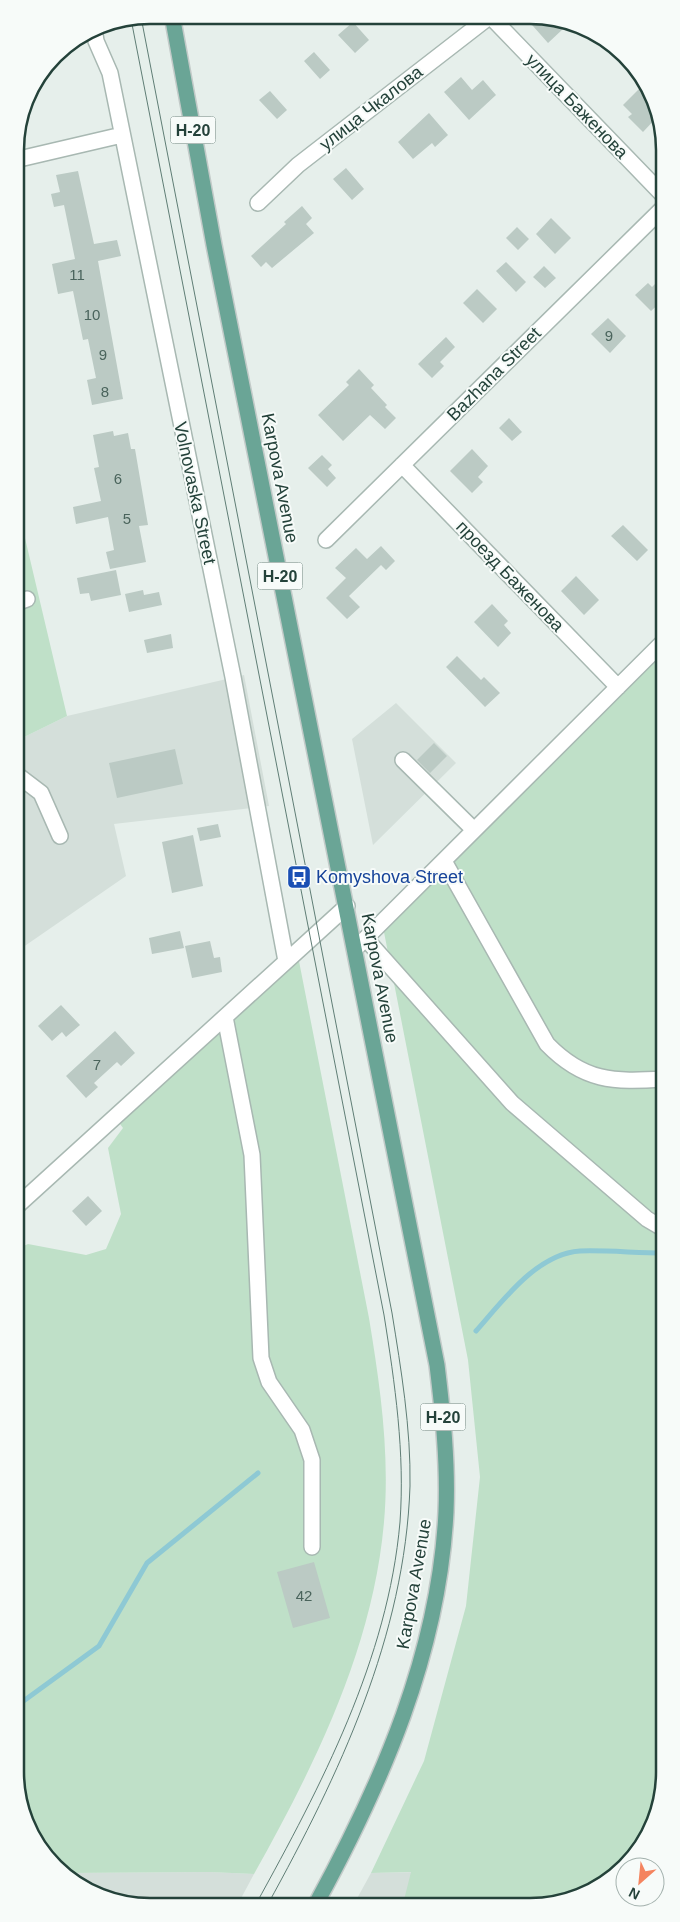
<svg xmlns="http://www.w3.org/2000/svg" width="680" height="1922" font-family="Arial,sans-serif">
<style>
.built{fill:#d4dfda}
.green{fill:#bfe0c8}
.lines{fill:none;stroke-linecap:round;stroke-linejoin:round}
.stream{stroke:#8ec9d4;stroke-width:5}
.building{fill:#bbcac4}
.minor-casing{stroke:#a8b8b2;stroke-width:18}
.major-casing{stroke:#c2cac8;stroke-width:18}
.minor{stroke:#fff;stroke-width:15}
.major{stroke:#6aa596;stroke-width:15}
.tram{stroke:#5f7d75;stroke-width:1}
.labels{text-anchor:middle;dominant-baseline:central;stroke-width:4;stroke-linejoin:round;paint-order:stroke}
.number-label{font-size:15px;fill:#4a645c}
.shield{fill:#f7fbf9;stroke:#637a73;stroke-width:1}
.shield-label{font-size:16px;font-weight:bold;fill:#24423a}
.street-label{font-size:18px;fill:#24423a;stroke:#f7fbf9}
.transit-label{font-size:18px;fill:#164399;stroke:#f7fbf9;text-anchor:start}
.rim{fill:none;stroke:#24423a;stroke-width:2.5}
</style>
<rect width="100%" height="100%" fill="#e6efeb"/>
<path class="built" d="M 244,675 L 269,806 L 114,824 L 126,876 L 16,952 L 16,741 L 67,716 Z
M 396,703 L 456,763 L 373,845 L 352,739 Z
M 526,1870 L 598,1889 L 556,1904 L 354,1904 L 371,1873 Z
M 210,1872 L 254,1874 L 238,1904 L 124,1904 L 65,1873 Z"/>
<path class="green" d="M 16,500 L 67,716 L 16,741 Z
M 663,642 L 665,1780 L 655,1823 L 632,1861 L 598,1889 L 556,1904 L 403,1904 L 411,1872 L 371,1873 L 424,1761 L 466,1606 L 480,1477 L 468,1360 L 382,922 Z
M 297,951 L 369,1318 C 380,1385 390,1453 384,1522 C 373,1648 315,1765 254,1874 L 210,1872 L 65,1873 L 55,1868 L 18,1798 L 17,1249 L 28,1244 L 86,1255 L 106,1249 L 121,1214 L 108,1148 L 123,1128 L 115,1117 Z"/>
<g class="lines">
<path class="stream" d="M 476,1331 C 502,1302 536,1254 580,1251 C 607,1250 636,1253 664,1253
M 18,1705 L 99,1646 L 147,1563 L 258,1473"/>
</g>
<path class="building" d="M 525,17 L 553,18 L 563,29 L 548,43 Z
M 353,22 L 369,40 L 355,53 L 338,35 Z
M 314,52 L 330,70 L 320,79 L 304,61 Z
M 461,77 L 472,90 L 483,80 L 496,95 L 469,120 L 444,92 Z
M 642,86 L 658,116 L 643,132 L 628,117 L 632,114 L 623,105 Z
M 270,91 L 287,110 L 277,119 L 259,100 Z
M 429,113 L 448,135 L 435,147 L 432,143 L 413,159 L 398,142 Z
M 346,168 L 364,189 L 352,200 L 333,179 Z
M 78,171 L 94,244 L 117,240 L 121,256 L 98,261 L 123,399 L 92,405 L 87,380 L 96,378 L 88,339 L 83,340 L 73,291 L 58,294 L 52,264 L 75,259 L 64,205 L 54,207 L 51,194 L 60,192 L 56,175 Z
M 302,206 L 312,218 L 306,224 L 314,233 L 272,268 L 266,262 L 261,267 L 251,256 L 286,224 L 284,222 Z
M 551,218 L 571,238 L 555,254 L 536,234 Z
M 517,227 L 529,239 L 518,250 L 506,238 Z
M 506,262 L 526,282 L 516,292 L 496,271 Z
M 544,266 L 556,278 L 545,288 L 533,277 Z
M 663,276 L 663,300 L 651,311 L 635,295 L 648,283 L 652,287 Z
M 477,289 L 497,309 L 483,323 L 463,303 Z
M 608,318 L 626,336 L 610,353 L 591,334 Z
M 446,337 L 455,347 L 440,362 L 444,366 L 432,378 L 418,364 Z
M 359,369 L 374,385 L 371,388 L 387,405 L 385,407 L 396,418 L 385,429 L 370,415 L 343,441 L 318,415 L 349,385 L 346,382 Z
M 509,418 L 522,432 L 512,441 L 499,428 Z
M 113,431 L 114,436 L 128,433 L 131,449 L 135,449 L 148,525 L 139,526 L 146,562 L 110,569 L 106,552 L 114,550 L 108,517 L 76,524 L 73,507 L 101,501 L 94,468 L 99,467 L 93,435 Z
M 472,449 L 488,466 L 478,477 L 483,482 L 472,493 L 450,471 Z
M 322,455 L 332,465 L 328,469 L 336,478 L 327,487 L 308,468 Z
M 623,525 L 648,550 L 637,561 L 611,536 Z
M 381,546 L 395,561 L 386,570 L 381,565 L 349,596 L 360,607 L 347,619 L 326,598 L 346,578 L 335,568 L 356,548 L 367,559 Z
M 116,570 L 121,595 L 91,601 L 89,593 L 80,594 L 77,578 Z
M 576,576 L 599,600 L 584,615 L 561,591 Z
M 143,590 L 144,595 L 159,592 L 162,605 L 129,612 L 125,594 Z
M 492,604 L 508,621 L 504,625 L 511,633 L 498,647 L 474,622 Z
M 171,634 L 173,648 L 147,653 L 144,640 Z
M 457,656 L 481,680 L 484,677 L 500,693 L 485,707 L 446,667 Z
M 434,743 L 447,756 L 430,773 L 417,760 Z
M 175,749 L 183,784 L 117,798 L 109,763 Z
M 218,824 L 221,837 L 200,841 L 197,828 Z
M 193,835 L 203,886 L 172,893 L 162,842 Z
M 180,931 L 184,948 L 152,954 L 149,938 Z
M 210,941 L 214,958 L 220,957 L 222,972 L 192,978 L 185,946 Z
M 61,1005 L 80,1025 L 66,1037 L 62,1032 L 52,1041 L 38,1026 Z
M 115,1031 L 135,1053 L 121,1066 L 117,1062 L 94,1083 L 98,1087 L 86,1098 L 66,1076 Z
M 88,1196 L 102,1211 L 86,1226 L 72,1211 Z
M 314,1562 L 330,1618 L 293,1628 L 277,1572 Z"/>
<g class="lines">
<defs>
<path id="minor" d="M 491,17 L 662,194
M 94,28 L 96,41 L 110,73 L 233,677 L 286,961
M 15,160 L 122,135
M 258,203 L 298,165 L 489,17
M 402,465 L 618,687
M 326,540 L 662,209
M 16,603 L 27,599
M 403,760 L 474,830
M 16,774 L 41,793 L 60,836
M 444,861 L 547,1044 C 584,1082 613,1082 664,1079
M 366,939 L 512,1103 L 647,1219 L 664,1229
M 355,949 L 663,642
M 225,1017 L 252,1155 L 261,1358 L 269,1382 L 302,1430 L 312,1460 L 312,1547
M 17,1206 L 347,906"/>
<path id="major" d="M 172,15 L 214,245 L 437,1365 C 443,1414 448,1463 446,1512 C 439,1653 382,1783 316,1904"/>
</defs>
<use href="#minor" class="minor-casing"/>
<use href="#major" class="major-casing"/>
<use href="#minor" class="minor"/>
<use href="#major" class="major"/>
<path class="tram" d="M 141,17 L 392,1313 C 401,1369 411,1428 410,1486 C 405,1636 339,1775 268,1904
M 131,19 L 384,1315 C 395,1384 405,1453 400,1522 C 388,1659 321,1786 256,1904"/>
</g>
<defs>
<symbol id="bus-square" viewBox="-11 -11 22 22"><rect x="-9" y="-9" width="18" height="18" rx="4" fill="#1a4fb4" stroke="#f7fbf9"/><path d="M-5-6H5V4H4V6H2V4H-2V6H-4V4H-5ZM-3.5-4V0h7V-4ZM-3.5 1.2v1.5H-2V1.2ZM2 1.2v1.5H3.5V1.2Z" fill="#fff"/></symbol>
</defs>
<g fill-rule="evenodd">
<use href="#bus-square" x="285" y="863" width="28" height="28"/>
</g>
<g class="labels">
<g class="number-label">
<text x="77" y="274">11</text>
<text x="92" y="314">10</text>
<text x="609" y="335">9</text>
<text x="103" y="354">9</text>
<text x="105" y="391">8</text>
<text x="118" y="478">6</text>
<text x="127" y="518">5</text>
<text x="97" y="1064">7</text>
<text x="304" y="1595">42</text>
</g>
<g class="shield">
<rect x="170.5" y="116.5" width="45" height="27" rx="4"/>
<rect x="257.5" y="562.5" width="45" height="27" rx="4"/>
<rect x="420.5" y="1403.5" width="45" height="27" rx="4"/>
</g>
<g class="shield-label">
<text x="193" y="130">Н-20</text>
<text x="280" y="576">Н-20</text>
<text x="443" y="1417">Н-20</text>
</g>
<g class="street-label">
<text transform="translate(577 106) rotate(46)">улица Баженова</text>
<text transform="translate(371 108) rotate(-38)">улица Чкалова</text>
<text transform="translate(494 374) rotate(-45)">Bazhana Street</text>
<text transform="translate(280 478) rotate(79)">Karpova Avenue</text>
<text transform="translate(195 493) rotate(78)">Volnovaska Street</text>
<text transform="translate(510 576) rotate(46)">проезд Баженова</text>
<text transform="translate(380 978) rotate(79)">Karpova Avenue</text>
<text transform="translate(414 1584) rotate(-80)">Karpova Avenue</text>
</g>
<g class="transit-label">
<text x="316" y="877">Komyshova Street</text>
</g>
</g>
<path d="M0 0H680V1922H0ZM150 24H530A126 126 0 0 1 656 150V1772A126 126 0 0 1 530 1898H150A126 126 0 0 1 24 1772V150A126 126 0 0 1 150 24Z" fill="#f7fbf9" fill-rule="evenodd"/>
<path class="rim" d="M150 24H530A126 126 0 0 1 656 150V1772A126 126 0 0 1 530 1898H150A126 126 0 0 1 24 1772V150A126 126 0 0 1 150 24Z"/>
<g transform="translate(640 1882) rotate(207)"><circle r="24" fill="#f7fbf9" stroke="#a3b1ad"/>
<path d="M0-4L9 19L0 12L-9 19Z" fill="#f4845f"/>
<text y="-8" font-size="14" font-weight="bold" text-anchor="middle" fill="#24423a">N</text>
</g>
</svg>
